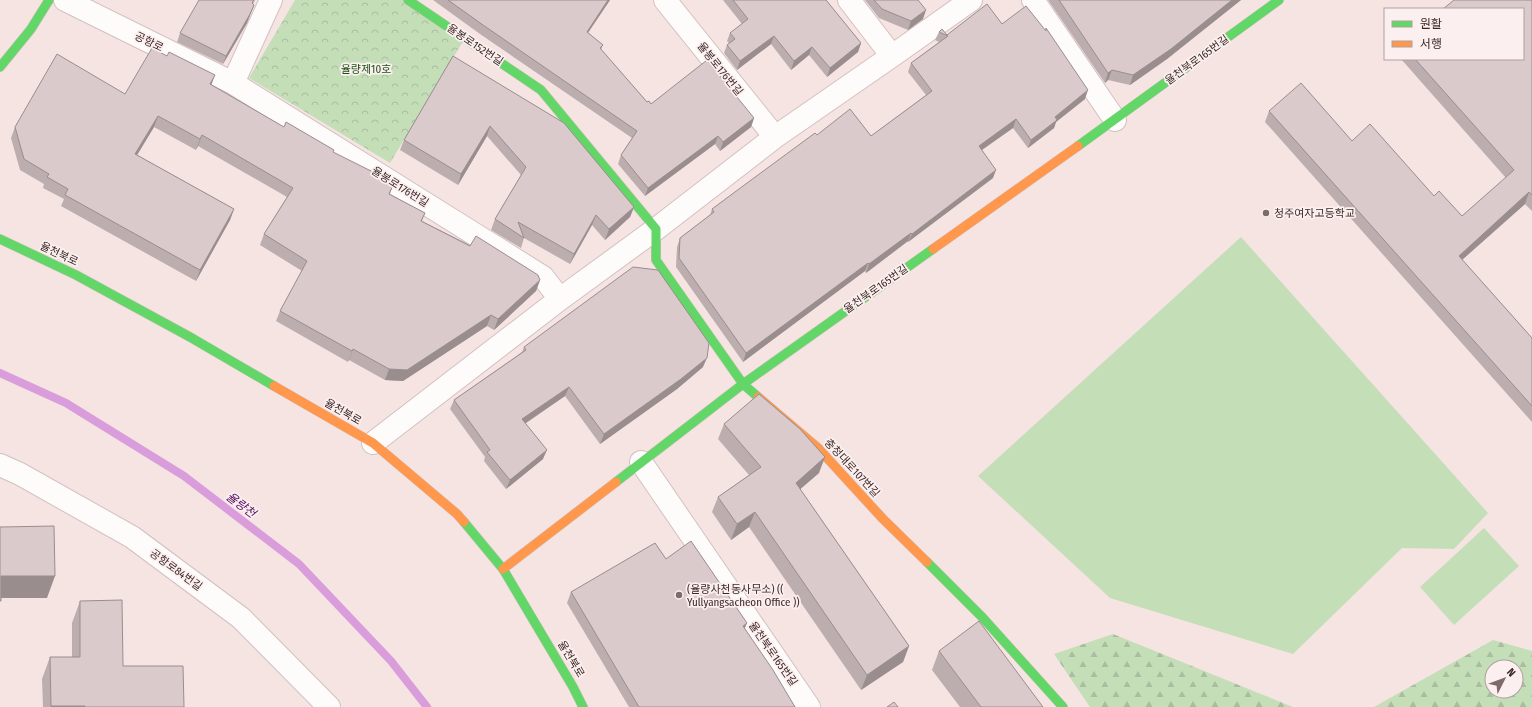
<svg xmlns="http://www.w3.org/2000/svg" width="1532" height="707" font-family="'Fira Sans Condensed','Noto Sans KR',sans-serif">
<style>
.forest{fill:url(#forest-firs);fill-rule:evenodd}
.park{fill:url(#park-crowns)}
.garden{fill:#c4deb8}
.lines{fill:none;stroke-linecap:round;stroke-linejoin:round}
.stream{stroke:#d99ddc;stroke-width:8}
.street-casing{stroke:#d3c1c0;stroke-width:24}
.fast-casing{stroke:#d3c1c0;stroke-width:10}
.slow-casing{stroke:#d3c1c0;stroke-width:10}
.street{stroke:#fefbfb;stroke-width:22}
.fast{stroke:#63d668;stroke-width:9}
.slow{stroke:#ff974d;stroke-width:9}
.wall{fill:#bcaeaf}
.shaded-wall{fill:#998d8e}
.building{fill:#dbcacb;stroke:#998d8e}
.poi-dot{fill:#7d6a69;stroke:#fbf0ef;stroke-width:1.5}
.labels{text-anchor:middle;dominant-baseline:central;stroke-width:3.5;stroke-linejoin:round;paint-order:stroke}
.street-label{font-size:11px;fill:#3c2827;stroke:#fbf0ef}
.park-label{font-size:11px;fill:#1b5214;stroke:#fbf0ef}
.poi-label{font-size:11px;fill:#3c2827;stroke:#fbf0ef;text-anchor:start}
.water-label{font-size:12px;font-style:italic;fill:#52075e;stroke:#fbf0ef}
</style>
<defs>
<pattern id="forest-firs" width="22" height="20" patternUnits="userSpaceOnUse"><rect width="22" height="20" fill="#c4deb8"/><path d="M5 1l3.5 6h-7zM16 11l3.5 6h-7z" fill="#a9be9e"/></pattern>
<pattern id="park-crowns" width="20" height="18" patternUnits="userSpaceOnUse"><rect width="20" height="18" fill="#c4deb8"/><path d="M2 6a3 3 0 1 1 6 0M12 15a3 3 0 1 1 6 0" fill="none" stroke="#a9be9e"/></pattern>
</defs>
<rect width="100%" height="100%" fill="#f6e4e3"/>
<path class="forest" d="M 1113,634 L 1293,707 L 1090,707 L 1054,654 Z
M 1493,640 L 1532,651 L 1532,707 L 1374,707 ZM 1492,667 L 1516,667 L 1516,691 L 1492,691 Z"/>
<path class="park" d="M 295,0 L 403,0 L 465,38 L 390,163 L 249,78 Z"/>
<path class="garden" d="M 1241,237 L 1488,513 L 1454,549 L 1402,548 L 1293,654 L 1110,598 L 978,476 Z
M 1484,528 L 1519,566 L 1454,625 L 1420,587 Z"/>
<g class="lines">
<path class="stream" d="M 0,373 L 66,403 L 184,476 L 299,564 L 391,661 L 427,707"/>
<defs>
<path id="street" d="M 65,0 L 233,83 L 543,277 L 560,299
M 665,0 L 775,137
M 849,0 L 892,56
M 1033,0 L 1115,120
M 233,83 L 271,0
M 373,443 L 560,299 L 656,229 L 775,137 L 892,56 L 971,0
M 641,462 L 809,707
M 0,465 L 20,474 L 132,537 L 241,618 L 329,707"/>
<path id="fast" d="M 408,0 L 541,90 L 656,229 L 656,260 L 743,384 L 758,397
M 0,67 L 31,29 L 49,0
M 1078,146 L 1279,0
M 0,239 L 76,275 L 190,337 L 274,386
M 616,482 L 743,384 L 933,249
M 464,522 L 503,569 L 573,687 L 583,707
M 927,562 L 983,618 L 1063,707"/>
<path id="slow" d="M 933,249 L 1078,146
M 274,386 L 373,443 L 457,514 L 464,522
M 758,397 L 818,448 L 883,519 L 927,562
M 503,569 L 616,482"/>
</defs>
<use href="#street" class="street-casing"/>
<use href="#fast" class="fast-casing"/>
<use href="#slow" class="slow-casing"/>
<use href="#street" class="street"/>
<use href="#fast" class="fast"/>
<use href="#slow" class="slow"/>
</g>
<path class="wall" d="M 255,0 L 253,4 L 254,5 L 247,23 L 223,64 L 177,42 L 180,33 Z
M 433,0 L 610,0 L 588,33 L 603,45 L 601,50 L 647,102 L 651,104 L 754,118 L 751,127 L 720,151 L 715,144 L 645,196 L 618,164 L 621,155 L 632,138 L 480,34 Z
M 723,0 L 826,0 L 861,43 L 858,52 L 827,77 L 809,55 L 791,70 L 771,44 L 737,70 L 724,53 L 727,45 L 729,43 L 727,41 L 730,33 L 742,24 Z
M 865,0 L 918,0 L 923,19 L 908,30 L 879,18 Z
M 1048,0 L 1241,0 L 1167,59 L 1130,85 L 1108,80 L 1105,83 Z
M 1532,0 L 1532,211 L 1525,204 L 1462,260 L 1532,338 L 1532,422 L 1265,122 L 1269,111 L 1352,141 L 1434,196 L 1462,216 L 1506,178 L 1401,59 L 1523,59 Z
M 1002,24 L 1045,31 L 1046,28 L 1085,99 L 1056,122 L 1054,128 L 1028,148 L 1013,128 L 982,150 L 993,178 L 908,242 L 908,241 L 866,273 L 865,271 L 743,362 L 676,267 L 677,247 L 680,238 L 710,215 L 712,209 L 817,135 L 871,136 L 926,95 L 908,72 L 911,63 L 939,42 L 935,40 L 939,32 L 947,35 Z
M 167,56 L 211,85 L 284,127 L 333,152 L 393,185 L 390,194 L 425,213 L 422,221 L 540,280 L 536,291 L 494,330 L 487,326 L 403,381 L 385,380 L 349,360 L 348,362 L 276,321 L 280,311 L 302,271 L 260,245 L 264,234 L 287,197 L 198,146 L 196,150 L 154,127 L 137,155 L 234,209 L 230,220 L 196,281 L 61,206 L 64,199 L 43,188 L 44,184 L 20,170 L 11,138 L 15,127 L 125,94 Z
M 453,56 L 634,207 L 630,217 L 605,240 L 592,225 L 570,264 L 524,238 L 521,248 L 491,230 L 495,219 L 521,175 L 487,136 L 458,185 L 400,150 L 404,140 Z
M 524,347 L 703,367 L 677,389 L 600,444 L 565,396 L 525,424 L 543,459 L 506,489 L 484,461 L 485,457 L 450,409 L 454,400 L 522,352 Z
M 724,424 L 819,473 L 800,489 L 909,646 L 903,662 L 861,690 L 749,527 L 731,540 L 712,512 L 718,497 L 749,475 L 718,439 Z
M 666,559 L 745,629 L 795,707 L 629,707 L 567,603 L 571,592 Z
M 80,601 L 123,666 L 184,707 L 43,707 L 42,679 L 50,657 L 72,657 L 72,623 Z
M 939,651 L 1043,707 L 960,707 L 932,670 Z"/>
<path class="shaded-wall" d="M 608,0 L 610,0 L 583,40 L 587,32 Z
M 1232,0 L 1241,0 L 1167,59 L 1130,85 L 1133,75 Z
M 254,5 L 247,23 L 223,64 L 226,56 Z
M 926,10 L 923,19 L 908,30 L 911,21 Z
M 774,36 L 771,44 L 737,70 L 740,61 Z
M 861,43 L 858,52 L 827,77 L 830,68 Z
M 812,47 L 809,55 L 791,70 L 794,61 Z
M 1112,70 L 1108,80 L 1105,83 L 1108,73 Z
M 215,75 L 211,86 L 210,84 Z
M 1088,90 L 1085,99 L 1056,122 L 1054,128 L 1028,148 L 1031,140 L 1055,117 Z
M 158,116 L 154,127 L 131,165 L 135,154 Z
M 754,118 L 751,127 L 720,151 L 723,142 Z
M 1016,119 L 1013,128 L 976,154 L 979,146 Z
M 490,126 L 487,136 L 458,185 L 461,174 Z
M 202,135 L 198,146 L 196,150 L 200,139 Z
M 718,136 L 715,144 L 645,196 L 648,188 Z
M 996,170 L 993,178 L 908,242 L 912,234 Z
M 1529,192 L 1525,204 L 1454,267 L 1459,256 Z
M 634,207 L 630,217 L 605,240 L 609,229 Z
M 234,209 L 230,220 L 196,281 L 200,270 Z
M 596,215 L 592,225 L 570,264 L 574,254 Z
M 911,233 L 908,241 L 866,273 L 869,264 Z
M 868,263 L 865,271 L 743,362 L 746,353 Z
M 540,280 L 536,291 L 494,330 L 498,319 Z
M 491,315 L 487,326 L 403,381 L 385,380 L 389,369 Z
M 353,349 L 349,360 L 348,362 L 352,351 Z
M 707,358 L 703,367 L 677,389 L 600,444 L 604,434 Z
M 569,387 L 565,396 L 518,428 L 522,419 Z
M 547,450 L 543,459 L 506,489 L 510,480 Z
M 825,457 L 819,473 L 790,498 L 796,483 Z
M 755,512 L 749,527 L 731,540 L 737,524 Z
M 1,576 L 55,576 L 47,598 L 0,598 Z
M 747,623 L 743,633 L 743,626 Z
M 909,646 L 903,662 L 861,690 L 867,675 Z
M 51,706 L 85,706 L 84,707 L 51,707 Z"/>
<path class="building" d="M 199,0 L 254,0 L 252,3 L 254,5 L 250,14 L 226,56 L 180,33 Z
M 448,0 L 608,0 L 587,32 L 603,45 L 600,48 L 647,102 L 649,101 L 651,104 L 707,60 L 754,118 L 723,142 L 718,136 L 648,188 L 621,155 L 637,131 L 483,25 Z
M 733,0 L 826,0 L 861,43 L 830,68 L 812,47 L 794,61 L 774,36 L 740,61 L 727,45 L 735,39 L 730,33 L 748,19 Z
M 874,0 L 918,0 L 926,10 L 911,21 L 882,9 Z
M 1059,0 L 1232,0 L 1171,49 L 1133,75 L 1112,70 L 1108,73 Z
M 1454,0 L 1532,0 L 1532,195 L 1529,192 L 1459,256 L 1532,338 L 1532,406 L 1269,111 L 1301,83 L 1352,141 L 1370,124 L 1434,196 L 1439,191 L 1462,216 L 1514,170 L 1415,59 L 1523,59 L 1523,9 L 1443,9 Z
M 987,4 L 1002,24 L 1026,6 L 1046,31 L 1046,28 L 1088,90 L 1055,117 L 1057,120 L 1031,140 L 1016,119 L 979,146 L 996,170 L 912,234 L 911,233 L 869,264 L 868,263 L 746,353 L 679,258 L 680,238 L 714,212 L 712,209 L 743,186 L 815,133 L 817,135 L 850,109 L 871,136 L 932,91 L 911,63 L 948,36 L 939,32 L 942,29 L 947,35 Z
M 152,48 L 167,56 L 169,52 L 215,75 L 210,84 L 284,127 L 286,122 L 334,150 L 333,152 L 375,173 L 393,185 L 389,194 L 425,213 L 421,221 L 470,246 L 476,236 L 538,275 L 540,280 L 498,319 L 491,315 L 407,370 L 389,369 L 353,349 L 352,351 L 280,311 L 307,261 L 264,234 L 293,188 L 202,135 L 200,139 L 158,116 L 135,154 L 234,209 L 200,270 L 65,195 L 68,189 L 47,177 L 49,174 L 24,159 L 15,127 L 57,54 L 125,94 Z
M 453,56 L 564,123 L 634,207 L 609,229 L 596,215 L 574,254 L 518,222 L 524,238 L 495,219 L 526,167 L 490,126 L 461,174 L 404,140 Z
M 633,267 L 658,270 L 709,343 L 707,358 L 681,379 L 604,434 L 569,387 L 522,419 L 547,450 L 510,480 L 487,452 L 490,450 L 454,400 L 526,350 L 524,347 Z
M 759,394 L 800,429 L 825,457 L 796,483 L 909,646 L 867,675 L 755,512 L 737,524 L 718,497 L 761,467 L 724,424 Z
M 54,526 L 55,576 L 1,576 L 1,601 L 0,601 L 0,527 Z
M 691,541 L 747,623 L 743,626 L 773,670 L 795,707 L 639,707 L 571,592 L 655,543 L 666,559 Z
M 122,600 L 123,666 L 183,666 L 184,707 L 85,707 L 85,706 L 51,706 L 50,657 L 80,657 L 80,601 Z
M 979,621 L 1043,707 L 981,707 L 939,651 Z
M 894,702 L 898,707 L 887,707 Z"/>
<g class="poi-dot">
<circle cx="1266" cy="213" r="4"/>
<circle cx="679" cy="595" r="4"/>
</g>
<g class="labels">
<g class="street-label">
<text transform="translate(149 42) rotate(26)">공항로</text>
<text transform="translate(475 45) rotate(34)">율봉로152번길</text>
<text transform="translate(1197 60) rotate(-36)">율천북로165번길</text>
<text transform="translate(720 69) rotate(51)">율봉로176번길</text>
<text transform="translate(400 187) rotate(32)">율봉로176번길</text>
<text transform="translate(59 254) rotate(25)">율천북로</text>
<text transform="translate(876 289) rotate(-35)">율천북로165번길</text>
<text transform="translate(343 412) rotate(30)">율천북로</text>
<text transform="translate(852 468) rotate(47)">충청대로107번길</text>
<text transform="translate(176 570) rotate(36)">공항로84번길</text>
<text transform="translate(773 654) rotate(55)">율천북로165번길</text>
<text transform="translate(571 659) rotate(59)">율천북로</text>
</g>
<g class="park-label">
<text x="366" y="69">율량제10호</text>
</g>
<g class="poi-label">
<text x="1274" y="213">청주여자고등학교</text>
<text x="687" y="589">(율량사천동사무소) ((<tspan x="687" dy="13">Yullyangsacheon Office ))</tspan></text>
</g>
<g class="water-label">
<text transform="translate(241 505) rotate(37)">율량천</text>
</g>
</g>
<rect x="1384" y="8" width="140" height="52" fill="#fbf0ef" stroke="#afa09f"/>
<rect x="1392" y="21" width="20" height="6" fill="#63d668" stroke="#afa09f"/>
<text x="1420" y="28" font-size="12" fill="#3c2827">원활</text>
<rect x="1392" y="41" width="20" height="6" fill="#ff974d" stroke="#afa09f"/>
<text x="1420" y="48" font-size="12" fill="#3c2827">서행</text>
<g transform="translate(1504 679) rotate(48)"><circle r="19" fill="#fbf0ef" stroke="#afa09f"/>
<path d="M0-3L7 15L0 10L-7 15Z" fill="#7d6a69"/>
<text y="-6" font-size="11" font-weight="bold" text-anchor="middle" fill="#3c2827">N</text>
</g>
</svg>
